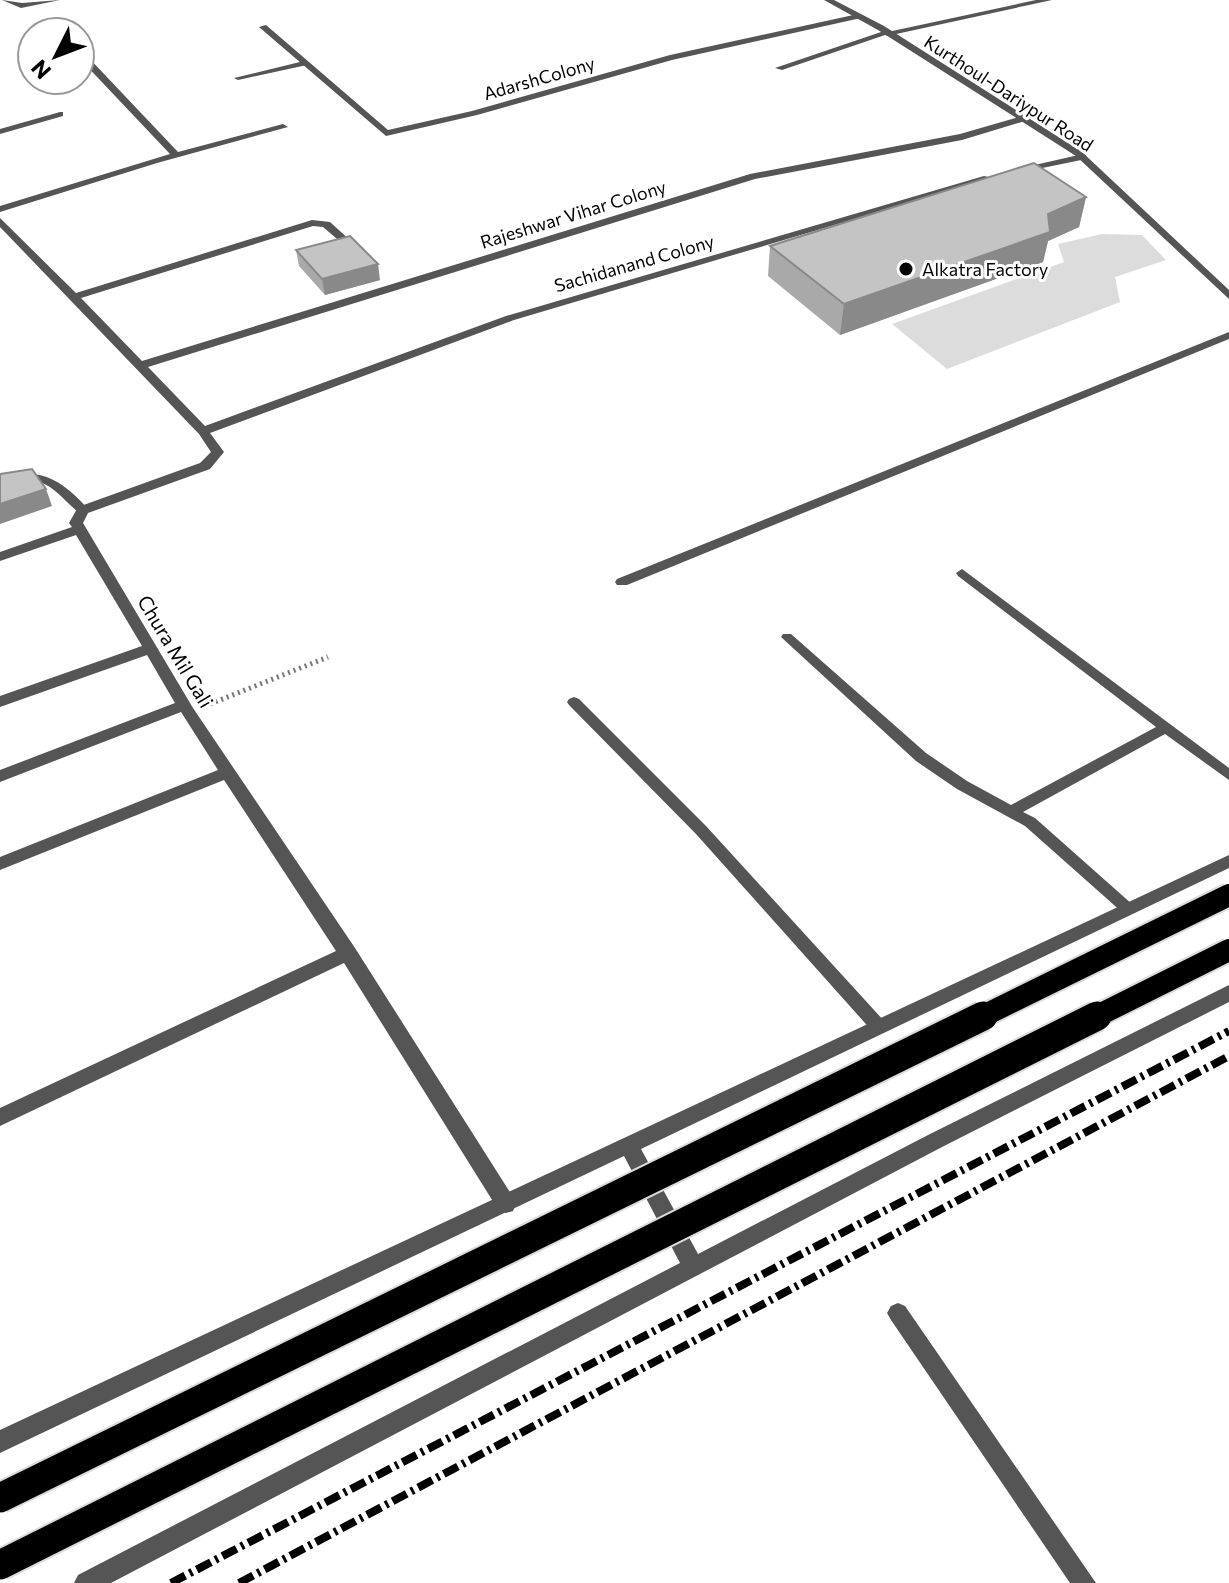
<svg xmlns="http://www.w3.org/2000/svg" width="1229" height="1583" font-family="Commissioner,sans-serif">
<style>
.green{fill:#dcdcdc}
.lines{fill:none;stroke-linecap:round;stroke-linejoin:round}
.path{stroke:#777;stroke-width:5;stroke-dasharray:2 4;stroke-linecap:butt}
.service{fill:#555;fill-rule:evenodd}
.minor{fill:#555;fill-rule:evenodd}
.tertiary{fill:#555;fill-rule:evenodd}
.rail{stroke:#000;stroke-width:8;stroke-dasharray:16 5 3 5;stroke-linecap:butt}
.trunk-bridge-far1-casing{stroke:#dbdbdb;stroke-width:26;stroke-linecap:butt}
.trunk-bridge-casing{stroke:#dbdbdb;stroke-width:33;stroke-linecap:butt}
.trunk-bridge-far1{stroke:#000;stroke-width:22}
.trunk-bridge{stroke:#000;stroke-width:29}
.wall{fill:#a9a9a9}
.shaded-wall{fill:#898989}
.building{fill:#c4c4c4;stroke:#898989;stroke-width:2}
.poi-dot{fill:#000;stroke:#fff;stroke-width:3}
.labels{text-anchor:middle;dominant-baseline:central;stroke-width:6;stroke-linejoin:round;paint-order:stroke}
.far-street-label{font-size:18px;fill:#000;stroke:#fff}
.far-poi-label{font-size:18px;fill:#000;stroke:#fff;text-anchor:start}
.street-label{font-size:20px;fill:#000;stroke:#fff}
</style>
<rect width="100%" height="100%" fill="#fff"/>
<path class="green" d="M 1102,234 L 1142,235 L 1166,260 L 1115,277 L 1120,302 L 947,369 L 892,324 L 1064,262 L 1058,244 Z"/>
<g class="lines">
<path class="path" d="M 210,704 L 328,657"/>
<path class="service" d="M 884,31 L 891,33 L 782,70 L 775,68 Z
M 304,61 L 307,61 L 307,65 L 238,80 L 234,78 Z
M 60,112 L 63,112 L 63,116 L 0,134 L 0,129 Z
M 29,474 C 54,474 73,492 89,510 L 83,514 L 79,513 C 44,481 47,476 0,488 L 0,481 Z
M 962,569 L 1229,768 L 1229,780 L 1165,734 L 1023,812 L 1035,818 L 1133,905 L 1136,909 L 1133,913 L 1128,915 L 1123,913 L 1025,826 L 957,789 L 916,761 L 781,637 L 783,634 L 791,634 L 926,753 L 967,781 L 1011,805 L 1156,727 L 958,576 L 956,573 Z
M 574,697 L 579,699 L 706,826 L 885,1022 L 887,1027 L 885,1032 L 879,1034 L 873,1032 L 696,834 L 569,705 L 567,702 L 569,699 Z"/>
<path class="minor" d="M 2,0 L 22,3 L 60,0 L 21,8 Z
M 1036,0 L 1052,0 L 887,36 L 883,33 Z
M 858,14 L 862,16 L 861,18 L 672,60 L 477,115 L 386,136 L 259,27 L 266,25 L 388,130 L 472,111 L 670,55 Z
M 81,56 L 87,56 L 178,152 L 283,124 L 288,127 L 157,163 L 0,212 L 0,206 L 170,154 L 81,60 Z
M 1022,116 L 1027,119 L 1025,121 L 962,140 L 755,179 L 148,367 L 205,426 L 506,316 L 984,176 L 993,178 L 514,320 L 210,433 L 224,452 L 210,469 L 88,513 L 83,523 L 193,708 L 355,948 L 513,1197 L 516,1204 L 513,1211 L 506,1213 L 499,1211 L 344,963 L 0,1126 L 0,1108 L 336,951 L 224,780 L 0,870 L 0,857 L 218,770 L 181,712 L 0,782 L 0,770 L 175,703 L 147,655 L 0,707 L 0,696 L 142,646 L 76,535 L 0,561 L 0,552 L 72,527 L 69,523 L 78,507 L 200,463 L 211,452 L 199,434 L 0,227 L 0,218 L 76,293 L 312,220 L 330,222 L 352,242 L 343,244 L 323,227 L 313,226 L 81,298 L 142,361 L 750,174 L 960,134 Z
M 1083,154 L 1086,155 L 1086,159 L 1018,173 L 1013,170 Z
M 1229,332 L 1229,339 L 627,585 L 617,585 L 615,582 L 617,579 Z
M 898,1303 L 905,1306 L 1096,1583 L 1070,1583 L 891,1320 L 887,1313 L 891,1306 Z"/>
<path class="tertiary" d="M 824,0 L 834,0 L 884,26 L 1082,152 L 1229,290 L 1229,299 L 1076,156 L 878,30 Z
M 1229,855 L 1229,868 L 641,1149 L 698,1254 L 930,1134 L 1229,985 L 1229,1002 L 944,1146 L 111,1583 L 74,1583 L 78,1575 L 680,1263 L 624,1156 L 0,1453 L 0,1430 Z"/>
<path class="rail" d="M 171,1583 L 1229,1031
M 239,1583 L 1229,1056"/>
<defs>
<path id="trunk-bridge-far1" d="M 979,1018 L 1229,895
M 1093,1018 L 1229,950"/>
<path id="trunk-bridge" d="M 0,1498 L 983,1016
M 0,1565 L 1097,1016"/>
</defs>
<use href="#trunk-bridge-far1" class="trunk-bridge-far1-casing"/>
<use href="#trunk-bridge" class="trunk-bridge-casing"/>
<use href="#trunk-bridge-far1" class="trunk-bridge-far1"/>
<use href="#trunk-bridge" class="trunk-bridge"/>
</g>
<path class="wall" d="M 1086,197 L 1079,227 L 1048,241 L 1043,262 L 840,335 L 768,276 L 770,246 Z
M 296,250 L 380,280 L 325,295 L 299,266 Z"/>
<path class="shaded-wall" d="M 1086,197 L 1079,227 L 1048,241 L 1043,262 L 840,335 L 844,304 Z
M 378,264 L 380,280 L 325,295 L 322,279 Z
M 46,489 L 52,506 L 0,524 L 0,504 Z"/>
<path class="building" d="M 1034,163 L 1086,197 L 1048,214 L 1050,232 L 844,304 L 770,246 Z
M 350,236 L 378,264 L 322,279 L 296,250 Z
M 32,469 L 46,489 L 0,504 L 0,474 Z"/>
<circle class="poi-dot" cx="906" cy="269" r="8"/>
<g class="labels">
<g class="far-street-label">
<text transform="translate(539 78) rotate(-16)">AdarshColony</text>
<text transform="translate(1009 93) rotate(33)">Kurthoul-Dariypur Road</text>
<text transform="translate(573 214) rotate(-17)">Rajeshwar Vihar Colony</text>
<text transform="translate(634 263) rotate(-16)">Sachidanand Colony</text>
</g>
<g class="far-poi-label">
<text x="922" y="269">Alkatra Factory</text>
</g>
<g class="street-label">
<text transform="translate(176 651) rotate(59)">Chura Mil Gali</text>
</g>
</g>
<g transform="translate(56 56) rotate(228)"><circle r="38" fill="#ffffff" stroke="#999999" stroke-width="2"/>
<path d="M0-6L14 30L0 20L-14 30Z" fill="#000000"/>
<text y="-12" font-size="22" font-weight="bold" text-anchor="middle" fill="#000000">N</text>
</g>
</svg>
